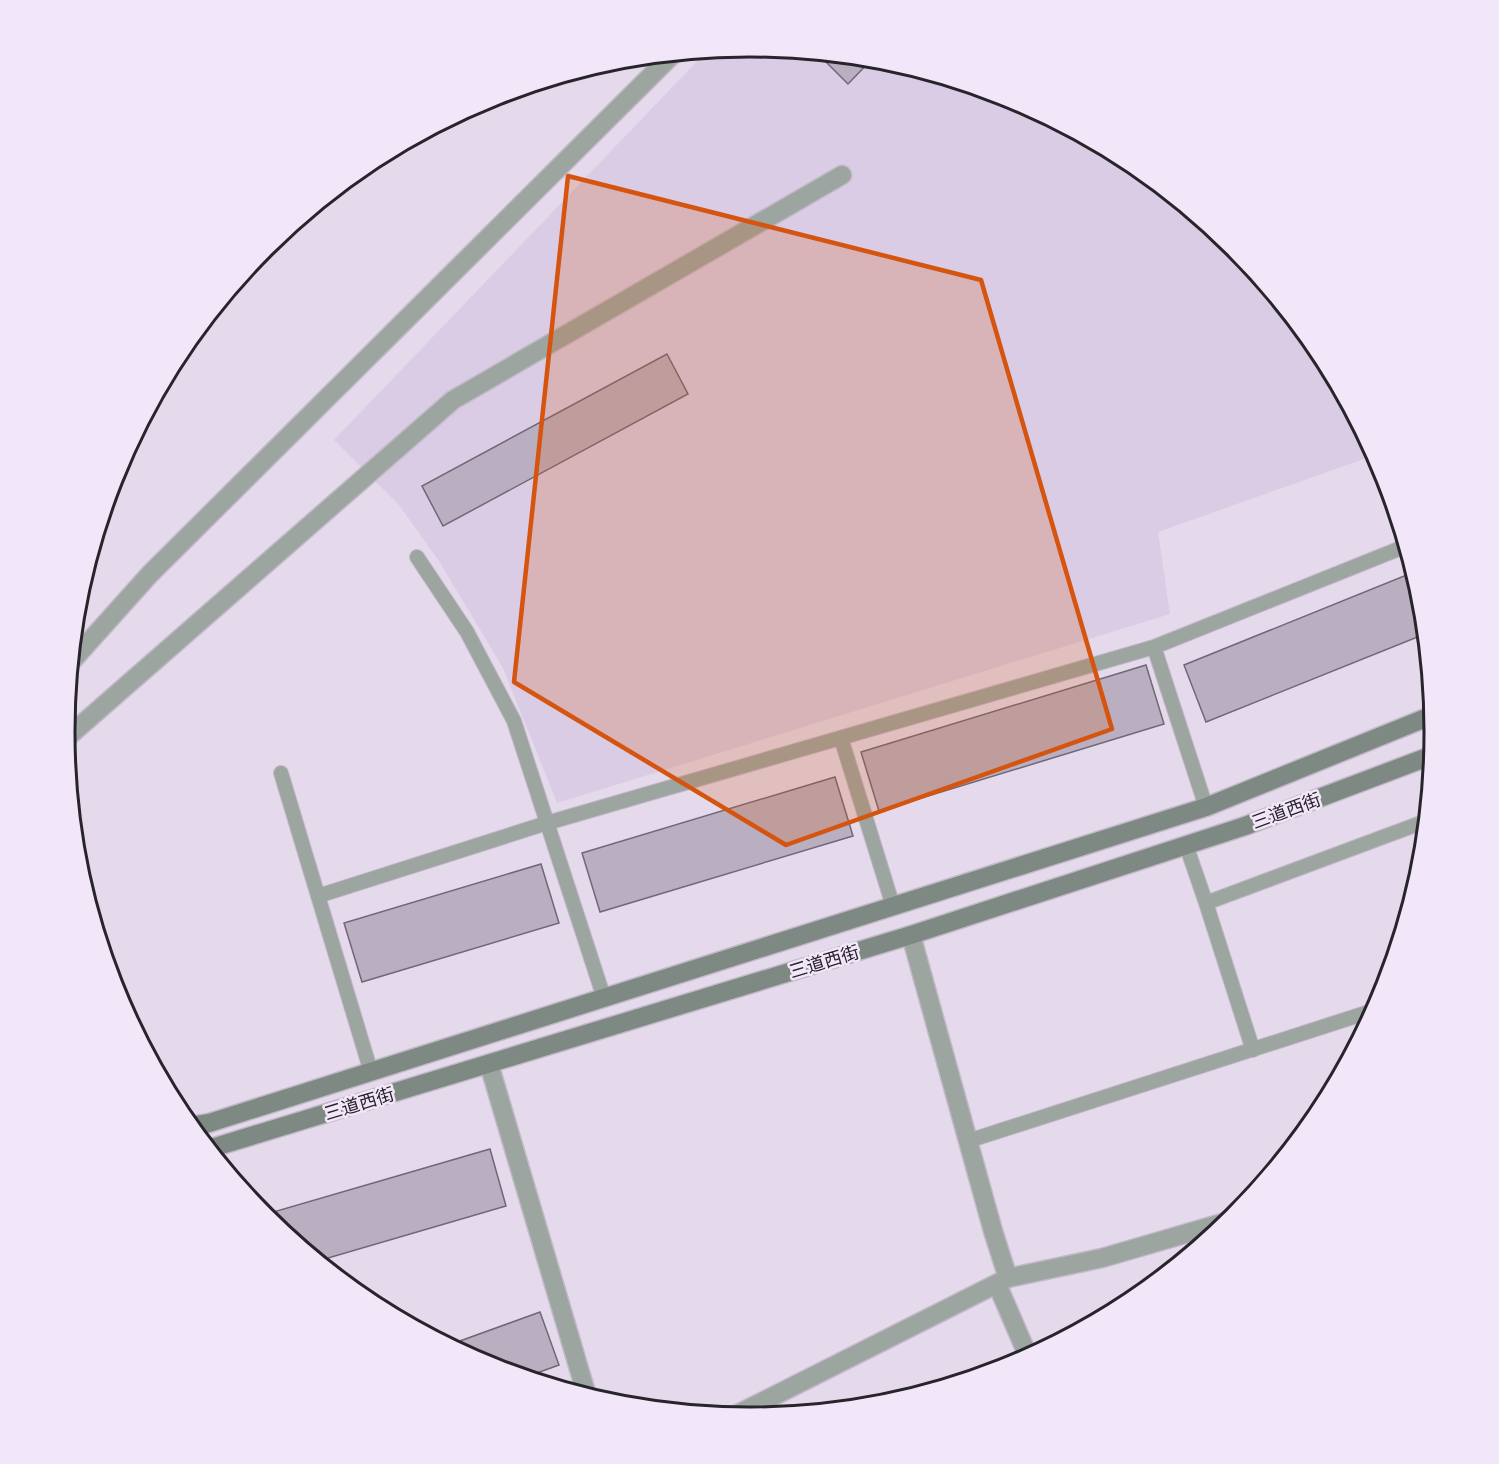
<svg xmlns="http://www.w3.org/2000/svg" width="1499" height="1464" font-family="Commissioner,'Noto Sans SC',sans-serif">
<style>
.built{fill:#d9cce4}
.building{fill:#b9afc0;stroke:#706777;stroke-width:1.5}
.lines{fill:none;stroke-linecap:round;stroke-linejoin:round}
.service-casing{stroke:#c2b9c8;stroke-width:16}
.minor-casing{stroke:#c2b9c8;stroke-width:21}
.secondary-casing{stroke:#c2b9c8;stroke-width:21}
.service{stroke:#9da5a0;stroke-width:14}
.minor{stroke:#9da5a0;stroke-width:18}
.secondary{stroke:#7d8982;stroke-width:18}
.marked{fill:#d5540f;fill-opacity:0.2;stroke:#d5540f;stroke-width:4.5;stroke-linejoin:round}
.labels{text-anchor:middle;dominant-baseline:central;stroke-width:5;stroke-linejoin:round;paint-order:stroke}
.street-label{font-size:18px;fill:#28242b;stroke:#f1e7f9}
.rim{fill:none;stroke:#28242b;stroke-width:3}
</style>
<rect width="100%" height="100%" fill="#e4daeb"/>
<path class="built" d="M 749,47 L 884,60 L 1012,99 L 1131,162 L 1234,248 L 1320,351 L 1375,455 L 1158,532 L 1170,614 L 557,803 L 503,668 L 439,561 L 399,505 L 334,440 L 707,51 Z"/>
<path class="building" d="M 817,53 L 872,59 L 848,84 Z
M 667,354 L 688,394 L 443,526 L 422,486 Z
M 1414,572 L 1422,599 L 1425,634 L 1206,722 L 1184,665 Z
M 1146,665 L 1164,724 L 879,811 L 861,752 Z
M 835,777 L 853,836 L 600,912 L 582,853 Z
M 541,864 L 559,923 L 362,982 L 344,923 Z
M 490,1149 L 506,1206 L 328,1258 L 332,1272 L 263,1215 Z
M 540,1312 L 559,1365 L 526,1377 L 487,1365 L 449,1345 Z"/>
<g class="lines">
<defs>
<path id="service" d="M 417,557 L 467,632 L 514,721 L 604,998
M 1154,647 L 1206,807
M 841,738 L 893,906
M 281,773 L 371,1072
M 1186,845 L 1206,903 L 1253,1050
M 318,896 L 547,823 L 1154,647 L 1406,546
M 1206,903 L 1426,821
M 968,1141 L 1375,1010"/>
<path id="minor" d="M 71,662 L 150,574 L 673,54
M 65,741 L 71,734 L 453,400 L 842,175
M 911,935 L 993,1231 L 1008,1278
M 489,1064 L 587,1396
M 997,1284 L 1028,1356
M 734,1416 L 1008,1278 L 1102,1258 L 1229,1221"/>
<path id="secondary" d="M 191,1126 L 209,1123 L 1206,807 L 1433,715
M 210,1150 L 215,1147 L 911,935 L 1245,826 L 1433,755"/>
</defs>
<use href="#service" class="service-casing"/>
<use href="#minor" class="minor-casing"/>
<use href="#secondary" class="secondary-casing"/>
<use href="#service" class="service"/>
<use href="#minor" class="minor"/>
<use href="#secondary" class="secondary"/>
</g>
<path class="marked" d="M 568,176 L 981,280 L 1112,729 L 786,845 L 514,682 Z"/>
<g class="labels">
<g class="street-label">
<text transform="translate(1286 810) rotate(-20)">三道西街</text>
<text transform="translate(824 961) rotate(-17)">三道西街</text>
<text transform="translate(359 1103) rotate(-17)">三道西街</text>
</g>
</g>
<path d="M0 0H1499V1464H0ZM749 57H750A674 674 0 0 1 1424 731V733A674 674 0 0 1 750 1407H749A674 674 0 0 1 75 733V731A674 674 0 0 1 749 57Z" fill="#f1e7f9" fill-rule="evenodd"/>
<path class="rim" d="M749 57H750A674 674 0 0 1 1424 731V733A674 674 0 0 1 750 1407H749A674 674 0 0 1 75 733V731A674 674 0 0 1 749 57Z"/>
</svg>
